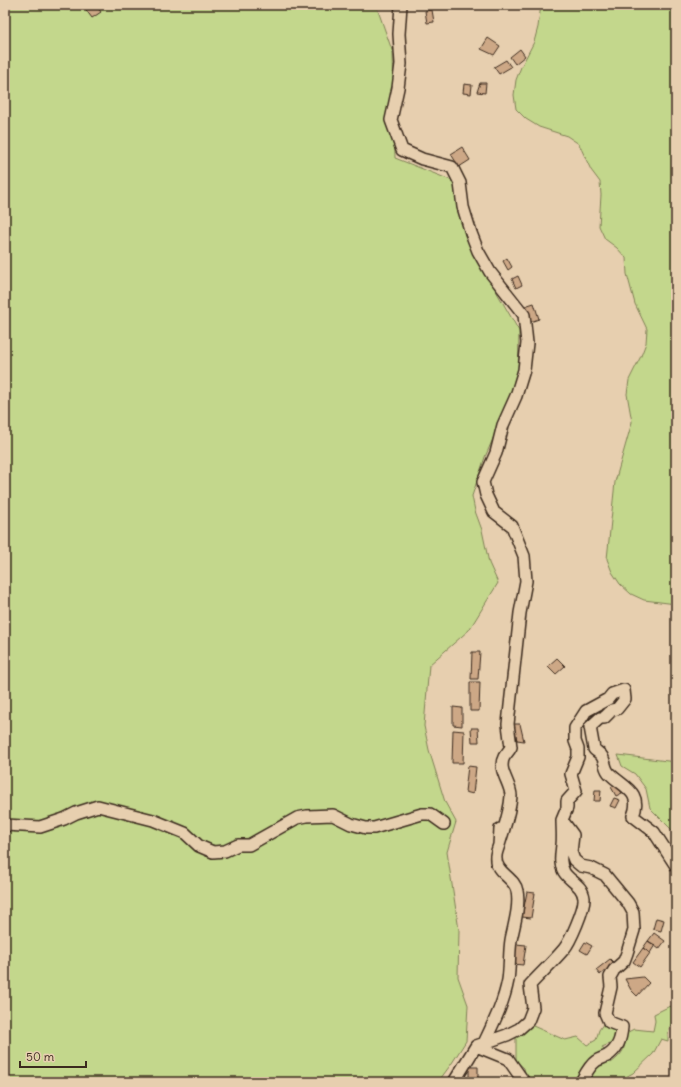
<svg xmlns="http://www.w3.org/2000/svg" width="681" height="1087" font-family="Delius,sans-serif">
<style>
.green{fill:#c3d78c;stroke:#7f8055}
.building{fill:#cda886;stroke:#3b2a1e}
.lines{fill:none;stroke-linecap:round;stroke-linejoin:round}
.minor-casing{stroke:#3b2a1e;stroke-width:14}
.minor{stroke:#e7cfaf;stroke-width:11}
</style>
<rect width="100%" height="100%" fill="#e7cfaf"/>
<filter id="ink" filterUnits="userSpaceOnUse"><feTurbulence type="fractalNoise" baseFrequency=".025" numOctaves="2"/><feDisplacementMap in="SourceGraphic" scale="8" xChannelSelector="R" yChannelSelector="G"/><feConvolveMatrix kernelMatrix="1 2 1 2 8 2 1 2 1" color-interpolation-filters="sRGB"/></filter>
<g filter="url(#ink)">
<path class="green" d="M 5,5 L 376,5 L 393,53 L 395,158 L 453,181 L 468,242 L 519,331 L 518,382 L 485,457 L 472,496 L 475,511 L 482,530 L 489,563 L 498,583 L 469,630 L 429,665 L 424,726 L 429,750 L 445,802 L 456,822 L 447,852 L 459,930 L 458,977 L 468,1005 L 466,1041 L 452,1063 L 438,1082 L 5,1082 Z
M 541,5 L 676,5 L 676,604 L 644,600 L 631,594 L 620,584 L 612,572 L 607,559 L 615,482 L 632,422 L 627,394 L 629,380 L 641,356 L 646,343 L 647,329 L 635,304 L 627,274 L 626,258 L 617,248 L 605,239 L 599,226 L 601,195 L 600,182 L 591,170 L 579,144 L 567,136 L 539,127 L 526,119 L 516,109 L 514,95 L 516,80 L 521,67 L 534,42 L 538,27 Z
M 618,755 L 676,762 L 676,829 L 674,832 L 650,808 L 646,789 L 635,774 L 622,766 Z
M 676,1005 L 676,1020 C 668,1026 668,1031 668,1041 L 661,1039 L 653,1054 L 633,1073 L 622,1079 L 608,1082 L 531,1082 L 526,1077 L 524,1068 L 516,1061 L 516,1036 L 523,1025 L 533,1026 L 565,1040 L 578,1037 L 587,1045 L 596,1040 L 599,1030 L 606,1020 L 615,1023 L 614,1042 L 602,1047 L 611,1063 C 624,1053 625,1049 626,1033 L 634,1029 L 653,1031 L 655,1021 L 654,1014 L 668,1007 Z"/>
<path class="building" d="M 94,5 L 96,5 L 101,12 L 92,18 L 86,10 Z
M 432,10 L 434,22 L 427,23 L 425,11 Z
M 488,38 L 500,46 L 494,55 L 481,49 Z
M 520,49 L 525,56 L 515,64 L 510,57 Z
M 506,60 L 511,67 L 499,74 L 494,67 Z
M 480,83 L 486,83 L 485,93 L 477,92 Z
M 464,84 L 472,85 L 471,94 L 463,93 Z
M 462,147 L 470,160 L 459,167 L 451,154 Z
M 507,258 L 512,267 L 508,270 L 503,261 Z
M 518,276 L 522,285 L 516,288 L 512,279 Z
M 534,303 L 539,319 L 530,322 L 525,306 Z
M 472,652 L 480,652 L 478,679 L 471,679 Z
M 557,658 L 565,666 L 556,674 L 548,666 Z
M 470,682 L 480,682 L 479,711 L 470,711 Z
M 453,707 L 462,708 L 462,726 L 453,725 Z
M 513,724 L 520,724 L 524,741 L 517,740 Z
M 471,728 L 478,728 L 479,742 L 472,742 Z
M 453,730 L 464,731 L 463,763 L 452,763 Z
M 468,766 L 476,767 L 473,794 L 465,792 Z
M 617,784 L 622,793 L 616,796 L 611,787 Z
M 595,790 L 601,790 L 600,801 L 594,801 Z
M 614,798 L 620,800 L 616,808 L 610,806 Z
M 527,892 L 535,893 L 531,918 L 522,917 Z
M 656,918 L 664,920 L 661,931 L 653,929 Z
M 654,933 L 665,941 L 659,949 L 648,941 Z
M 648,941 L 655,945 L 650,953 L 643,948 Z
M 585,942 L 592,946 L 587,954 L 580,950 Z
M 516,944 L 526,945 L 523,965 L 513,964 Z
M 643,948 L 650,953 L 640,967 L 633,962 Z
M 610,959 L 614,963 L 600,975 L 596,970 Z
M 643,977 L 649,983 L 637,996 L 631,990 L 625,979 Z
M 469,1067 L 478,1067 L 478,1082 L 469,1082 Z"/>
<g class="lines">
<defs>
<path id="minor" d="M 401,5 L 399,34 L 401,64 L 398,88 L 391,120 L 402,150 L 422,159 L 452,167 L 460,183 L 463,207 L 471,233 L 478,251 L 490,272 L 524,315 L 527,343 L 524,370 L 516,396 L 503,425 L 496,453 L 483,482 L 486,495 L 494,512 L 512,526 L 524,556 L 526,581 L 520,613 L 508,724 L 511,747 C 509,751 506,754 504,757 C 497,770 511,783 511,796 C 510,813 504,828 499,845 L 500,829
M 562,820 L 567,808 L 567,801 L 576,791 L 571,774 L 578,757 L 578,749 L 575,741 L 575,728 L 586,711 L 608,699 L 612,694 L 624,690 L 625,699 L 617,709 L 612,710 L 604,718 L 600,718 L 590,727 L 594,749 C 596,751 599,753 601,755 C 606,761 604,769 610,774 C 623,787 643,792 633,816 L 654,832 L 676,866
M 5,825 L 40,827 L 64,819 L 76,813 L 98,806 L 153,820 L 185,833 L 199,846 L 213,852 L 225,851 L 238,845 L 249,845 L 297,818 L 307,816 L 333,815 L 351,824 L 366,828 L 374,828 L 422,814 L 430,814 L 444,824
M 484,1043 C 494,1022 504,1002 508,980 C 510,967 509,953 511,940 C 514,925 520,906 517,891 C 515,877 494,873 496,856 C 496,853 498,848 499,845
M 476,1046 L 508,1059 L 524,1082
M 454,1082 L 476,1046 L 507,1035 L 519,1029 L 528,1021 L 533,1008 L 530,985 C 541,973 553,962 564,949 C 570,942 585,908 584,898 C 582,884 570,882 564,872 C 559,863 561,854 562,845 C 563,837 562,828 562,820 L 573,835 L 571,852 L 574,860 L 581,866 L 591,868 L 605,875 L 628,903 L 633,912 L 634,930 L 627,953 L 624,961 L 614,970 L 610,977 L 611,987 L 605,1013 L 609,1022 L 622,1027 C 621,1039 618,1049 607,1056 C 603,1058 599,1059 596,1061 C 589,1066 585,1075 581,1082"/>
</defs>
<use href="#minor" class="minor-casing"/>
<use href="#minor" class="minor"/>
</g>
</g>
<rect width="681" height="1087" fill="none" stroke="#e7cfaf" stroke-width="20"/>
<rect x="10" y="10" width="661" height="1067" fill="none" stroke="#3b2a1e" stroke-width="1.5" filter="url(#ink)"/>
<path d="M20 1061v6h66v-6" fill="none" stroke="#3b2a1e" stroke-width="2"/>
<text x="26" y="1061" font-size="12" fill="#3b2a1e" stroke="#e7cfaf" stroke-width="3" paint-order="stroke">50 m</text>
</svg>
